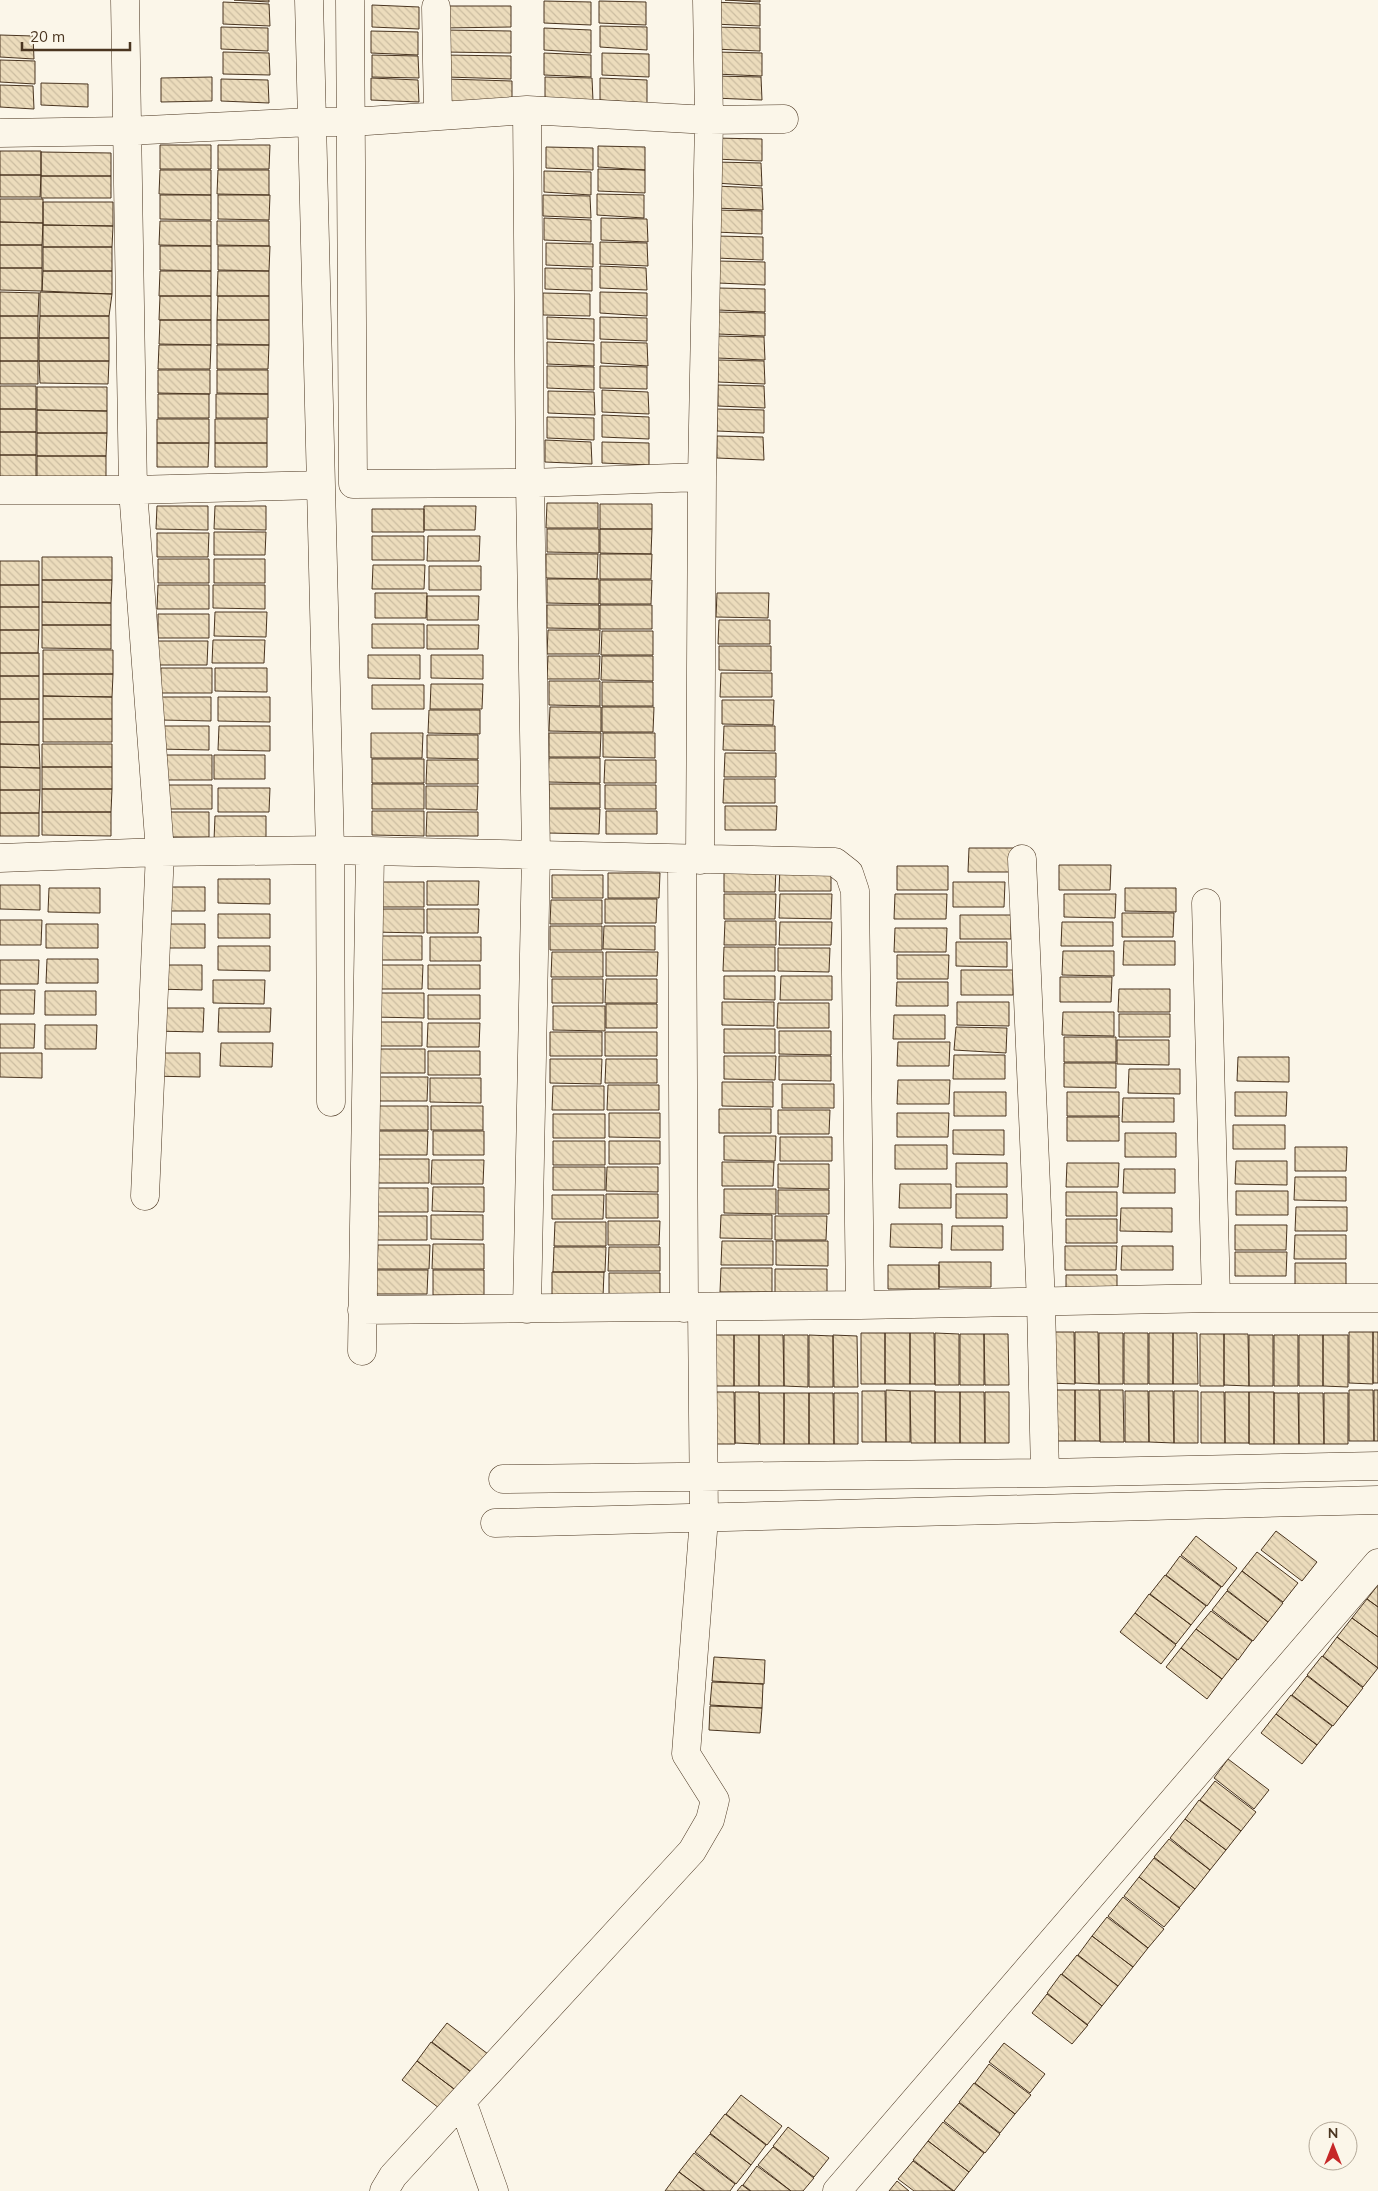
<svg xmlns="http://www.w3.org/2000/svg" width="1378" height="2191" font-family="Mulish,sans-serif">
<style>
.building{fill:url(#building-back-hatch);stroke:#4a3520}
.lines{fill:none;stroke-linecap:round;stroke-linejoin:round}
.minor-casing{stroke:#4a3520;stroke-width:29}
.minor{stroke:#fbf6e9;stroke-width:28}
</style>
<defs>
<pattern id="building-back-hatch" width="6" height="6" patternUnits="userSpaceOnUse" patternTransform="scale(1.25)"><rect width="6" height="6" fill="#ecdcbc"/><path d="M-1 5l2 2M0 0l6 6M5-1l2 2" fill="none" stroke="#ccbda1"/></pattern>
</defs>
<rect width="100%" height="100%" fill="#fbf6e9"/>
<path class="building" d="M 234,0 L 269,0 L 269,2 Z
M 725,0 L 760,0 L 760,2 Z
M 544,1 L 591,2 L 591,25 L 544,23 Z
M 599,1 L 646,2 L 646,25 L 599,23 Z
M 223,2 L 269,4 L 270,26 L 223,24 Z
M 713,2 L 760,4 L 760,26 L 713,24 Z
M 372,5 L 419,7 L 419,29 L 372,27 Z
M 444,6 L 511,6 L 511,27 L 444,28 Z
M 600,26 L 647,27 L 647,50 L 600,47 Z
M 221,27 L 268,28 L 268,51 L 221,49 Z
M 713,27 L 760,28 L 760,51 L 713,49 Z
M 544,28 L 591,30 L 591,53 L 544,50 Z
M 444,30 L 511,31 L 511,53 L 444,52 Z
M 371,31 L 418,32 L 418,55 L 371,53 Z
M 0,35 L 33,36 L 34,59 L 0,57 Z
M 223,52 L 269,53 L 270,75 L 223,74 Z
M 715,52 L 762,53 L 762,76 L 715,74 Z
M 544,53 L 591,55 L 591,77 L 544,75 Z
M 602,53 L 649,54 L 649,77 L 602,75 Z
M 372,55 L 418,56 L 419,78 L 372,77 Z
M 444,55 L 511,56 L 511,79 L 446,77 Z
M 0,60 L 35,61 L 35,84 L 0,82 Z
M 714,76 L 761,77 L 762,100 L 714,98 Z
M 212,77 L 212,101 L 161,102 L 161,78 Z
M 545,77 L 592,78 L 593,101 L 545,99 Z
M 371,78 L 418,80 L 419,102 L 371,100 Z
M 600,78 L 647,80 L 647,103 L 600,100 Z
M 221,79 L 268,80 L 269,103 L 221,101 Z
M 447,79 L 512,81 L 512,103 L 448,102 Z
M 41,83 L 88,84 L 88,107 L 41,105 Z
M 0,85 L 33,86 L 34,109 L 0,107 Z
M 715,138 L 762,139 L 762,161 L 715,159 Z
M 160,145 L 211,145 L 211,169 L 160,169 Z
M 218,145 L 270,145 L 269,169 L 218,169 Z
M 598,146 L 645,147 L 645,170 L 598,167 Z
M 546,147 L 593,148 L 593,170 L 546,168 Z
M 0,151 L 41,151 L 41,175 L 0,175 Z
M 41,152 L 111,153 L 111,176 L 41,176 Z
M 715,162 L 761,163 L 762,186 L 715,183 Z
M 598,169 L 645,170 L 645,193 L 598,191 Z
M 160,170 L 211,170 L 211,195 L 159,194 Z
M 218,170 L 269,170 L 269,195 L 217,194 Z
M 544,171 L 591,172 L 591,195 L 544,192 Z
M 0,175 L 41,175 L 40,197 L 0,197 Z
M 41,176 L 111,176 L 111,198 L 41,198 Z
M 715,186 L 762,188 L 763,210 L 715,208 Z
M 597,194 L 644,195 L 644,218 L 597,215 Z
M 160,195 L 211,195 L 211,220 L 160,219 Z
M 218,195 L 270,195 L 269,220 L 218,219 Z
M 543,195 L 590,196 L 591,218 L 543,216 Z
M 0,199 L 43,199 L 43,223 L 0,222 Z
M 43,202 L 113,202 L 113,226 L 43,225 Z
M 715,210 L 762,211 L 762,234 L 715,232 Z
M 544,218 L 591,220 L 591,242 L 544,240 Z
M 601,218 L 647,219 L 648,242 L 601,240 Z
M 160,221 L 211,221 L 211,246 L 159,245 Z
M 217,221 L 269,221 L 269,246 L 217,245 Z
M 0,222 L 43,223 L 42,245 L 0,245 Z
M 43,225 L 113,226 L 112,247 L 43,247 Z
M 716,236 L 763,237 L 763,260 L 716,258 Z
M 600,242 L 647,243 L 648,266 L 600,264 Z
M 546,243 L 593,244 L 593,267 L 546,265 Z
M 0,245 L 42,245 L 42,268 L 0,268 Z
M 160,246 L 211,246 L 211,271 L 160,270 Z
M 218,246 L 270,246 L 269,271 L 218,270 Z
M 43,247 L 112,247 L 112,271 L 43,271 Z
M 718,261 L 765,262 L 765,285 L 718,283 Z
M 600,266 L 646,268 L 647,290 L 600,288 Z
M 0,268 L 42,268 L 42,291 L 0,290 Z
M 545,268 L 592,269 L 592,291 L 545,289 Z
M 43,271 L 112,271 L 112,294 L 42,291 Z
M 160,271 L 211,271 L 211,296 L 159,296 Z
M 218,271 L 269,271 L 269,296 L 217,296 Z
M 718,288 L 765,289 L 765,312 L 718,310 Z
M 0,292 L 39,293 L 38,316 L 0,316 Z
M 40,292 L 112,294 L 109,316 L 40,316 Z
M 600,292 L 647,293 L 647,316 L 600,313 Z
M 543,293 L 590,294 L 590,316 L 543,315 Z
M 160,296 L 211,296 L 211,320 L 159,320 Z
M 218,296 L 269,296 L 269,320 L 217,320 Z
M 718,312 L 765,313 L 765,336 L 718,334 Z
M 0,316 L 38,316 L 38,338 L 0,338 Z
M 40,316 L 109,316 L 109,338 L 39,338 Z
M 547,317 L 594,319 L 594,341 L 547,339 Z
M 600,317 L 647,318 L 647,341 L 600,339 Z
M 160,320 L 211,320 L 211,345 L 159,344 Z
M 217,320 L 269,320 L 269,345 L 217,344 Z
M 717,336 L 764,337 L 765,360 L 717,358 Z
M 0,338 L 38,338 L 38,361 L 0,361 Z
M 39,338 L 109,338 L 109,361 L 39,361 Z
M 547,342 L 594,344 L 594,366 L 547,364 Z
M 601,342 L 647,343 L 648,366 L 601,363 Z
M 159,345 L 211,345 L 210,369 L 158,369 Z
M 217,345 L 269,345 L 268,369 L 217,369 Z
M 718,360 L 764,361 L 765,384 L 718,382 Z
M 0,361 L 38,361 L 38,384 L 0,384 Z
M 39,361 L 109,361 L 108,384 L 40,383 Z
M 547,366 L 594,367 L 594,390 L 547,388 Z
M 600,366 L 647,367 L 647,389 L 600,388 Z
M 158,370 L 210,370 L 210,394 L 158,393 Z
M 217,370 L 268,370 L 268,394 L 217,393 Z
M 718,385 L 764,386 L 765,408 L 718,406 Z
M 0,386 L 36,386 L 36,409 L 0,409 Z
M 37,387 L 107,387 L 107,411 L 37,410 Z
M 602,390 L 648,392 L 649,414 L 602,412 Z
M 548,391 L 594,392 L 595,415 L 548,413 Z
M 158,394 L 209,394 L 209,418 L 158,418 Z
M 216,394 L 268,394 L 268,418 L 216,418 Z
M 0,409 L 36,409 L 36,432 L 0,432 Z
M 717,409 L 764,410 L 764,433 L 717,431 Z
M 37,410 L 107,411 L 107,433 L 37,433 Z
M 602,415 L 649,417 L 649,439 L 602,437 Z
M 547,417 L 594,418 L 594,440 L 547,438 Z
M 157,419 L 209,419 L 209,443 L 157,443 Z
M 215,419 L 267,419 L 267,443 L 215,443 Z
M 0,432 L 36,432 L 36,455 L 0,455 Z
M 37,433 L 107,433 L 106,456 L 37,456 Z
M 717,436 L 763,437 L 764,460 L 717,458 Z
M 545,440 L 591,442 L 592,464 L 545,462 Z
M 602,442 L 649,443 L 649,465 L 602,463 Z
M 157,443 L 209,443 L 208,467 L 157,467 Z
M 215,443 L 267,443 L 267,467 L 215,467 Z
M 0,455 L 36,455 L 36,478 L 0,477 Z
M 37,456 L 106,456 L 106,479 L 37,478 Z
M 547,503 L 598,503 L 598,528 L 546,528 Z
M 600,504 L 652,504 L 652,529 L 600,529 Z
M 157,506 L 208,506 L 208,530 L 156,529 Z
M 215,506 L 266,506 L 266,530 L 214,529 Z
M 424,506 L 476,506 L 475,530 L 424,530 Z
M 372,509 L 424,509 L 424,532 L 372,532 Z
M 547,529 L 599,529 L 599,553 L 547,552 Z
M 600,529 L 652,529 L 651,554 L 600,553 Z
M 214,532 L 266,532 L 265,555 L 214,555 Z
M 157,533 L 209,533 L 208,557 L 157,557 Z
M 372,536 L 424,536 L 424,560 L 372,560 Z
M 428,536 L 480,536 L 479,561 L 427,561 Z
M 546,554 L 598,554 L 597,579 L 546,578 Z
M 600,554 L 652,554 L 651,579 L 600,579 Z
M 42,557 L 112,557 L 112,580 L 42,580 Z
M 158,559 L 209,559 L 209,583 L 158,583 Z
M 214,559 L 265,559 L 265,583 L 214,583 Z
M 0,561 L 39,561 L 39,585 L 0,585 Z
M 373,565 L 425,565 L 424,589 L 372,589 Z
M 429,566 L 481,566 L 481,590 L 429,590 Z
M 547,579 L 599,579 L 599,604 L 547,603 Z
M 42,580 L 112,580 L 111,603 L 42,602 Z
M 600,580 L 652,580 L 651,604 L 600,604 Z
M 0,585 L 39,585 L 39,607 L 0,607 Z
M 158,585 L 209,585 L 209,609 L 157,609 Z
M 213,585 L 265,585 L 265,609 L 213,608 Z
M 375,593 L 427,593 L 426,618 L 375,618 Z
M 717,593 L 769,593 L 768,618 L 716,617 Z
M 427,596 L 479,596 L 478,620 L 427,620 Z
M 42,602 L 111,603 L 111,625 L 42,625 Z
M 547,605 L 599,605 L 599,629 L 547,628 Z
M 600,605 L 652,605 L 652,629 L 600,629 Z
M 0,607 L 39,607 L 39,630 L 0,630 Z
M 215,612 L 267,612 L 266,637 L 214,636 Z
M 158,614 L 209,614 L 209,638 L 158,638 Z
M 719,620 L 770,620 L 770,644 L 718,644 Z
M 372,624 L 424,624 L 424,648 L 372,648 Z
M 42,625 L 111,625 L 111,649 L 42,648 Z
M 427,625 L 479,625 L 478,649 L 427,649 Z
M 0,630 L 39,630 L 38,653 L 0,653 Z
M 548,630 L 600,630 L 599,654 L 547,654 Z
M 602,631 L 653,631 L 653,655 L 601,655 Z
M 213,640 L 265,640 L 264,663 L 212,663 Z
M 156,641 L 208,641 L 207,665 L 156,665 Z
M 719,646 L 771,646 L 771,671 L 719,670 Z
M 43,650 L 113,650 L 113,674 L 43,674 Z
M 0,653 L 39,653 L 39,676 L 0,676 Z
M 368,655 L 420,655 L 420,679 L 368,678 Z
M 431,655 L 483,655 L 483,679 L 431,678 Z
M 548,656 L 600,656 L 599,679 L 547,679 Z
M 602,656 L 653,656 L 653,681 L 601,680 Z
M 161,668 L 212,668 L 212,693 L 160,693 Z
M 215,668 L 267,668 L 267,692 L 215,691 Z
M 721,673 L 772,673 L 772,697 L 720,697 Z
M 43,674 L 113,674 L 112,697 L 43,696 Z
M 0,676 L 39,676 L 39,699 L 0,699 Z
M 549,681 L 600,681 L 600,706 L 549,705 Z
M 602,682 L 653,682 L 653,706 L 602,706 Z
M 431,684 L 483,684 L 482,709 L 430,709 Z
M 372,685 L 424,685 L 424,709 L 372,709 Z
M 43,696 L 112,697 L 112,719 L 43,719 Z
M 160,697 L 211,697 L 211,721 L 160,720 Z
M 218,697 L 270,697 L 270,722 L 218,721 Z
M 0,699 L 39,699 L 39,722 L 0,722 Z
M 722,700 L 774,700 L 773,725 L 722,724 Z
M 550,707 L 601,707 L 601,732 L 549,731 Z
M 602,707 L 654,707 L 653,732 L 602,732 Z
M 429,710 L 480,710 L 480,734 L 428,733 Z
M 43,719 L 112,719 L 112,742 L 43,742 Z
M 0,722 L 39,722 L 39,745 L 0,744 Z
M 158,726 L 209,726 L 209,750 L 157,749 Z
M 219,726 L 270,726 L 270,751 L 218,750 Z
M 724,726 L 775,726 L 775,751 L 723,750 Z
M 371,733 L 423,733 L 422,758 L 371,758 Z
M 549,733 L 601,733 L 600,757 L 549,757 Z
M 603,733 L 655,733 L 655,758 L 603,757 Z
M 427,735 L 478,735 L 478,759 L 427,758 Z
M 0,744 L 39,745 L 40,768 L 0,767 Z
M 42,744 L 112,744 L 112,767 L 42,767 Z
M 725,753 L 776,753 L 776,777 L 724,777 Z
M 161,755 L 212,755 L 212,780 L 161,780 Z
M 214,755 L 265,755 L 265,779 L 214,779 Z
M 549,758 L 600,758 L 600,783 L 548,782 Z
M 372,759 L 424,759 L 424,783 L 372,783 Z
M 427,760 L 478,760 L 478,784 L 426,784 Z
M 605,760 L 656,760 L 656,783 L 604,783 Z
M 0,767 L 40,768 L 40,790 L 0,790 Z
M 42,767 L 112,767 L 112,789 L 42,789 Z
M 724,779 L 775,779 L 775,803 L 723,803 Z
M 372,784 L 424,784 L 424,809 L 372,809 Z
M 549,784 L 600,784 L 600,808 L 549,808 Z
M 160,785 L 212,785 L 212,809 L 160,809 Z
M 605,785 L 656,785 L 656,809 L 605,809 Z
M 426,786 L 478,786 L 477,810 L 426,809 Z
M 218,788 L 270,788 L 269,812 L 218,812 Z
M 42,789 L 112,789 L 111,812 L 42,812 Z
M 0,790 L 40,790 L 39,813 L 0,813 Z
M 725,806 L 777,806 L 776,830 L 725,830 Z
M 548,809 L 600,809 L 599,834 L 547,833 Z
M 372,811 L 424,811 L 424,836 L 372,835 Z
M 606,811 L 657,811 L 657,834 L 606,834 Z
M 42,812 L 111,812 L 111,836 L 42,835 Z
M 158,812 L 209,812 L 209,837 L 157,837 Z
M 427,812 L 478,812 L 478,836 L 426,836 Z
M 0,813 L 39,813 L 39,836 L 0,836 Z
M 215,816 L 266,816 L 266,840 L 214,840 Z
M 969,848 L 1020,848 L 1020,872 L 968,872 Z
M 1059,865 L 1111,865 L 1110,890 L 1059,890 Z
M 897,866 L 948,866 L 948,890 L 897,890 Z
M 780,867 L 831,867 L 831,891 L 779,891 Z
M 724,868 L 776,868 L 775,892 L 724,892 Z
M 608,873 L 660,873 L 659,898 L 608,898 Z
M 552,875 L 603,875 L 603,898 L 552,898 Z
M 218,879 L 270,879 L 270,904 L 218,903 Z
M 427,881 L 479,881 L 478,905 L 427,905 Z
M 372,882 L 424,882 L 424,907 L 372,907 Z
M 953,882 L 1005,882 L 1004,907 L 953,907 Z
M 0,885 L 40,885 L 40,910 L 0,909 Z
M 154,887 L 205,887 L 205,911 L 154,911 Z
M 49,888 L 100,888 L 100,913 L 48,912 Z
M 1125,888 L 1176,888 L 1176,912 L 1125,911 Z
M 724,894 L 776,894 L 775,919 L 724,919 Z
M 780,894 L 832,894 L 831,919 L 779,918 Z
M 895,894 L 947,894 L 946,919 L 894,919 Z
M 1064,894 L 1116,894 L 1115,918 L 1064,917 Z
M 605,899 L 657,899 L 656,923 L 605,923 Z
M 551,900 L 602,900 L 602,924 L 550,924 Z
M 372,909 L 424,909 L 424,933 L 372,932 Z
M 427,909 L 479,909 L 478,933 L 427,933 Z
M 1122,913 L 1174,913 L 1173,937 L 1122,937 Z
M 218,914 L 270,914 L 270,938 L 218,938 Z
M 960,915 L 1011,915 L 1011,939 L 960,939 Z
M 0,920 L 42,920 L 41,945 L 0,945 Z
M 725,921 L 776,921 L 776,945 L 724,945 Z
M 780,922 L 832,922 L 831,945 L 779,945 Z
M 1062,922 L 1113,922 L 1113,946 L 1061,946 Z
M 46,924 L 98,924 L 98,948 L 46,948 Z
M 154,924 L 205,924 L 205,948 L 154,948 Z
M 550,926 L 602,926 L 602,950 L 550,950 Z
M 604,926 L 655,926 L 655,950 L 603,949 Z
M 895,928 L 947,928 L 946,952 L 894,952 Z
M 371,936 L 422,936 L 422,960 L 370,960 Z
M 430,937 L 481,937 L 481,961 L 430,961 Z
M 1124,941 L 1175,941 L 1175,965 L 1123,965 Z
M 956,942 L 1007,942 L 1007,967 L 956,966 Z
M 218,946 L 270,946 L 270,971 L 218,970 Z
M 724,947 L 775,947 L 775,971 L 723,971 Z
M 778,948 L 830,948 L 829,972 L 778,971 Z
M 1063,951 L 1114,951 L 1114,976 L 1062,975 Z
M 552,952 L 603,952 L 603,977 L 551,977 Z
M 606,952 L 658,952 L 657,976 L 606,976 Z
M 897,955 L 949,955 L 948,979 L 897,979 Z
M 47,959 L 98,959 L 98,983 L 46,983 Z
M 0,960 L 39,960 L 38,984 L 0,984 Z
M 150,965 L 202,965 L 202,990 L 150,989 Z
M 371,965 L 423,965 L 422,989 L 371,989 Z
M 428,965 L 480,965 L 480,989 L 428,989 Z
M 961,970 L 1013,970 L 1013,995 L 961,995 Z
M 724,976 L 775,976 L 775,1000 L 724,999 Z
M 781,976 L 832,976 L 832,1000 L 780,1000 Z
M 1060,977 L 1112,977 L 1111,1002 L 1060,1002 Z
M 552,979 L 603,979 L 603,1003 L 552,1003 Z
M 606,979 L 657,979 L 657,1003 L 605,1003 Z
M 213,980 L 265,980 L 264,1004 L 213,1003 Z
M 897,982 L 948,982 L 948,1006 L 896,1006 Z
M 1119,989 L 1170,989 L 1170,1012 L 1118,1012 Z
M 0,990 L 35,990 L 34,1014 L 0,1014 Z
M 45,991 L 96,991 L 96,1015 L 45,1015 Z
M 373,993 L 424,993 L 424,1018 L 372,1017 Z
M 428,995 L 480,995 L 480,1019 L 428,1019 Z
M 722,1002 L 774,1002 L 774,1026 L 722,1025 Z
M 957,1002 L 1009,1002 L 1009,1026 L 957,1025 Z
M 778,1003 L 829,1003 L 829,1028 L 777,1028 Z
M 606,1004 L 657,1004 L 657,1028 L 606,1028 Z
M 553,1006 L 605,1006 L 605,1031 L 553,1030 Z
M 152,1008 L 204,1008 L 203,1032 L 151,1031 Z
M 219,1008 L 271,1008 L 270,1032 L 218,1032 Z
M 1063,1012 L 1114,1012 L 1114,1036 L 1062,1035 Z
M 1119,1014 L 1170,1014 L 1170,1037 L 1119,1037 Z
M 894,1015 L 945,1015 L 945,1039 L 893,1039 Z
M 370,1022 L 422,1022 L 422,1046 L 370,1046 Z
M 428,1023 L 480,1023 L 479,1047 L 427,1047 Z
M 0,1024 L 35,1024 L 34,1048 L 0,1048 Z
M 45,1025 L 97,1025 L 96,1049 L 45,1049 Z
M 956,1027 L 1007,1028 L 1006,1053 L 954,1050 Z
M 724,1029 L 775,1029 L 775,1053 L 724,1053 Z
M 779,1031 L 831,1031 L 831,1055 L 779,1054 Z
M 550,1032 L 602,1032 L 602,1056 L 550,1056 Z
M 605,1032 L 657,1032 L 657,1056 L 605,1056 Z
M 1064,1037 L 1116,1037 L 1116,1062 L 1064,1062 Z
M 1117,1040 L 1169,1040 L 1169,1065 L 1117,1064 Z
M 898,1042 L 950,1042 L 949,1066 L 897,1066 Z
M 221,1043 L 273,1043 L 272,1067 L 220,1066 Z
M 374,1049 L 425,1049 L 425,1073 L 374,1073 Z
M 428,1051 L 480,1051 L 480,1075 L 428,1075 Z
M 0,1053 L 42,1053 L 42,1078 L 0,1077 Z
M 149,1053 L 200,1053 L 200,1077 L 148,1076 Z
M 954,1055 L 1005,1055 L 1005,1079 L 953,1079 Z
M 724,1056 L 776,1056 L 775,1080 L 724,1079 Z
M 779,1056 L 831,1056 L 831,1081 L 779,1080 Z
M 1238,1057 L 1289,1057 L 1289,1082 L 1237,1081 Z
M 550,1059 L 602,1059 L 601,1084 L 550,1083 Z
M 606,1059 L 657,1059 L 657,1083 L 605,1083 Z
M 1064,1063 L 1116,1063 L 1116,1088 L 1064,1087 Z
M 1129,1069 L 1180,1069 L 1180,1094 L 1128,1093 Z
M 376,1077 L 428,1077 L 427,1101 L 376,1101 Z
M 430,1078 L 481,1078 L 481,1103 L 430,1102 Z
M 898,1080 L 950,1080 L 949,1104 L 897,1104 Z
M 722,1082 L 773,1082 L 773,1107 L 722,1106 Z
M 782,1084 L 834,1084 L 834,1108 L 782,1108 Z
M 608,1085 L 659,1085 L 659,1110 L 607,1110 Z
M 553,1086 L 604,1086 L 604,1110 L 552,1110 Z
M 954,1092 L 1006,1092 L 1006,1116 L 954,1116 Z
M 1067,1092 L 1119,1092 L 1119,1116 L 1067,1116 Z
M 1235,1092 L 1287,1092 L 1286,1116 L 1235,1116 Z
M 1123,1098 L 1174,1098 L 1174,1122 L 1122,1122 Z
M 377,1106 L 428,1106 L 428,1130 L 376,1130 Z
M 431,1106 L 483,1106 L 483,1130 L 431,1130 Z
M 719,1109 L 771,1109 L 771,1133 L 719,1133 Z
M 778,1110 L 830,1110 L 829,1134 L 778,1134 Z
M 609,1113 L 660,1113 L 660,1138 L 609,1137 Z
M 897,1113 L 949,1113 L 948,1137 L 897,1137 Z
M 553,1114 L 605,1114 L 605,1138 L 553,1138 Z
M 1067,1117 L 1119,1117 L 1119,1141 L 1067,1141 Z
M 1233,1125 L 1285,1125 L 1285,1149 L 1233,1149 Z
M 953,1130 L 1004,1130 L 1004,1155 L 953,1154 Z
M 376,1131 L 428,1131 L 427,1155 L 376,1155 Z
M 433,1131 L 484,1131 L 484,1155 L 433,1155 Z
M 1125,1133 L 1176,1133 L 1176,1157 L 1125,1157 Z
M 724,1136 L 776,1136 L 775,1161 L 724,1160 Z
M 780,1137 L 832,1137 L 832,1161 L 780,1161 Z
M 553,1141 L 605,1141 L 605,1165 L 553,1165 Z
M 609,1141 L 660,1141 L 660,1164 L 609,1164 Z
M 895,1145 L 947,1145 L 947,1169 L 895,1169 Z
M 1295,1147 L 1347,1147 L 1346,1171 L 1295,1171 Z
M 377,1159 L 429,1159 L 429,1183 L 377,1183 Z
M 432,1160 L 484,1160 L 483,1184 L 431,1184 Z
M 1236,1161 L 1287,1161 L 1287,1185 L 1235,1184 Z
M 722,1162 L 774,1162 L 773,1186 L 722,1186 Z
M 956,1163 L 1007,1163 L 1007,1187 L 956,1187 Z
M 1067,1163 L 1119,1163 L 1118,1187 L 1066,1187 Z
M 778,1164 L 829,1164 L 829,1189 L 778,1188 Z
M 553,1167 L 605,1167 L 605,1190 L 553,1190 Z
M 607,1167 L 658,1167 L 658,1192 L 606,1191 Z
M 1124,1169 L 1175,1169 L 1175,1193 L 1123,1193 Z
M 1295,1177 L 1346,1177 L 1346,1201 L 1294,1200 Z
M 900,1184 L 951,1184 L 951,1208 L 899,1208 Z
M 433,1187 L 484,1187 L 484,1212 L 432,1211 Z
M 377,1188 L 428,1188 L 428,1212 L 376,1212 Z
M 724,1189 L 776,1189 L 776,1214 L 724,1213 Z
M 778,1190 L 829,1190 L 829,1214 L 778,1214 Z
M 1236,1191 L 1288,1191 L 1288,1215 L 1236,1215 Z
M 1066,1192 L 1117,1192 L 1117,1216 L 1066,1216 Z
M 606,1194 L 658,1194 L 658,1218 L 606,1218 Z
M 956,1194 L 1007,1194 L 1007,1218 L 956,1218 Z
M 552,1195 L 604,1195 L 603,1219 L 552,1219 Z
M 1296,1207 L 1347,1207 L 1347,1231 L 1295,1231 Z
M 1121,1208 L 1172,1208 L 1172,1232 L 1120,1231 Z
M 431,1215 L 483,1215 L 483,1240 L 431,1239 Z
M 721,1215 L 772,1215 L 772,1239 L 720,1238 Z
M 375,1216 L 427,1216 L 427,1240 L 375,1240 Z
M 775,1216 L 827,1216 L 826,1240 L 775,1240 Z
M 1066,1219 L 1117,1219 L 1117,1243 L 1066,1243 Z
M 608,1221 L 660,1221 L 659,1245 L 608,1245 Z
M 555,1222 L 606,1222 L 606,1246 L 554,1246 Z
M 891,1224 L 942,1224 L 942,1248 L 890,1247 Z
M 1235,1225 L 1287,1225 L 1286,1250 L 1235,1250 Z
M 952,1226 L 1003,1226 L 1003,1250 L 951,1250 Z
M 1295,1235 L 1346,1235 L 1346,1259 L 1294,1259 Z
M 722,1241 L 773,1241 L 773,1265 L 721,1265 Z
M 776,1241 L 828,1241 L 828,1266 L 776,1265 Z
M 433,1244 L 484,1244 L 484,1269 L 432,1269 Z
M 378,1245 L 430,1245 L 429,1269 L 377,1269 Z
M 1065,1246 L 1117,1246 L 1116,1270 L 1065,1270 Z
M 1122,1246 L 1173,1246 L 1173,1270 L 1121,1270 Z
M 554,1247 L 606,1247 L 605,1272 L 553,1272 Z
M 609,1247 L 660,1247 L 660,1271 L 608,1271 Z
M 1235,1252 L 1287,1252 L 1286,1276 L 1235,1276 Z
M 939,1262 L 991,1262 L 991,1287 L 939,1287 Z
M 1295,1263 L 1346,1263 L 1346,1287 L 1295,1287 Z
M 888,1265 L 939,1265 L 939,1289 L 888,1289 Z
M 721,1268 L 772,1268 L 772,1292 L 720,1292 Z
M 775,1269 L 827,1269 L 827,1294 L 775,1294 Z
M 376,1270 L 428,1270 L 427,1294 L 375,1294 Z
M 433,1270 L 484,1270 L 484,1295 L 433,1295 Z
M 552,1272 L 604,1272 L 603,1297 L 552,1297 Z
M 609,1273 L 660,1273 L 660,1298 L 609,1297 Z
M 1066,1275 L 1117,1275 L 1117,1299 L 1066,1298 Z
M 1050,1332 L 1074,1332 L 1075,1384 L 1050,1383 Z
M 1075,1332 L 1098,1332 L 1099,1384 L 1075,1383 Z
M 1349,1332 L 1373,1332 L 1373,1384 L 1349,1383 Z
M 1373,1332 L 1378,1332 L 1378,1383 L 1373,1383 Z
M 861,1333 L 885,1333 L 885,1384 L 861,1384 Z
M 885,1333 L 910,1333 L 910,1384 L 885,1384 Z
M 910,1333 L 934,1333 L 935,1384 L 910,1384 Z
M 935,1333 L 959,1334 L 959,1385 L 935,1385 Z
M 1099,1333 L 1123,1333 L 1123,1384 L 1099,1384 Z
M 1124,1333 L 1148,1333 L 1148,1384 L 1124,1384 Z
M 1149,1333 L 1173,1333 L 1173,1384 L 1149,1384 Z
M 1173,1333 L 1197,1333 L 1198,1384 L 1173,1384 Z
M 960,1334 L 984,1334 L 984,1385 L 960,1385 Z
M 984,1334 L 1008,1334 L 1009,1385 L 985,1385 Z
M 1200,1334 L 1224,1334 L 1224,1386 L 1200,1386 Z
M 1224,1334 L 1248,1334 L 1249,1386 L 1224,1385 Z
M 710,1335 L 734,1335 L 734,1386 L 710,1386 Z
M 734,1335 L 759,1335 L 759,1386 L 734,1386 Z
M 759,1335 L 783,1335 L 784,1386 L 759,1386 Z
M 784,1335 L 808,1335 L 808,1387 L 784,1386 Z
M 809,1335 L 833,1336 L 833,1387 L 809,1387 Z
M 833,1335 L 857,1336 L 858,1387 L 834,1387 Z
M 1249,1335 L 1273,1335 L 1273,1386 L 1249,1386 Z
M 1274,1335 L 1298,1335 L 1298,1386 L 1274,1386 Z
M 1299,1335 L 1323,1335 L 1323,1386 L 1299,1386 Z
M 1323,1335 L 1348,1335 L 1348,1387 L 1323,1386 Z
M 886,1390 L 910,1391 L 910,1442 L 886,1442 Z
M 1050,1390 L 1075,1390 L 1075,1441 L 1051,1441 Z
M 1075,1390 L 1099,1390 L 1100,1441 L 1075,1441 Z
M 1100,1390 L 1123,1390 L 1124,1442 L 1100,1442 Z
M 1349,1390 L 1373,1390 L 1374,1441 L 1349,1441 Z
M 1374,1390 L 1378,1390 L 1378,1441 L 1374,1441 Z
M 862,1391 L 885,1391 L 886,1442 L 862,1442 Z
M 910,1391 L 935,1391 L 935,1443 L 911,1443 Z
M 1125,1391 L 1148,1391 L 1149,1442 L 1125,1442 Z
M 1149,1391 L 1173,1391 L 1174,1443 L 1149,1442 Z
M 1174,1391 L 1198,1391 L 1198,1443 L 1174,1443 Z
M 710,1392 L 734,1392 L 735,1444 L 710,1444 Z
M 735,1392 L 759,1392 L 759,1444 L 735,1443 Z
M 935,1392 L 960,1392 L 960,1443 L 935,1443 Z
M 960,1392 L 984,1392 L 985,1443 L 960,1443 Z
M 985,1392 L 1009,1392 L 1009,1443 L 985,1443 Z
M 1201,1392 L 1224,1392 L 1225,1443 L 1201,1443 Z
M 1225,1392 L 1249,1392 L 1249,1443 L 1225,1443 Z
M 1249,1392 L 1274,1392 L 1274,1444 L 1249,1444 Z
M 759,1393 L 784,1393 L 784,1444 L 760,1444 Z
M 784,1393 L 809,1393 L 809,1444 L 784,1444 Z
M 809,1393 L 833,1393 L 834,1444 L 809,1444 Z
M 834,1393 L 858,1393 L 858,1444 L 834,1444 Z
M 1274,1393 L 1298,1393 L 1299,1444 L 1274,1444 Z
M 1299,1393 L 1323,1393 L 1324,1444 L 1299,1444 Z
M 1324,1393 L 1348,1393 L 1348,1444 L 1324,1444 Z
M 1276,1531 L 1317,1562 L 1302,1581 L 1261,1550 Z
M 1196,1536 L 1237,1568 L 1222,1587 L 1181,1555 Z
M 1257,1552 L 1298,1583 L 1283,1602 L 1242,1571 Z
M 1180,1556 L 1221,1587 L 1207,1606 L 1166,1575 Z
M 1242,1571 L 1283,1603 L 1268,1622 L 1227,1590 Z
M 1165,1575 L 1206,1606 L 1191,1625 L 1150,1594 Z
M 1378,1585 L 1378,1607 L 1367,1599 Z
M 1227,1591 L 1268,1622 L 1253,1641 L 1212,1610 Z
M 1149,1594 L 1191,1625 L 1176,1644 L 1135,1613 Z
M 1367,1599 L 1378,1607 L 1378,1637 L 1352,1618 Z
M 1211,1611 L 1252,1641 L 1238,1660 L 1196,1629 Z
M 1135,1613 L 1176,1645 L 1161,1664 L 1120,1632 Z
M 1352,1618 L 1378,1637 L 1378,1668 L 1337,1637 Z
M 1196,1629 L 1237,1660 L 1222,1679 L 1181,1648 Z
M 1337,1637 L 1378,1668 L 1363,1687 L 1323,1656 Z
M 1181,1648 L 1222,1679 L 1207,1699 L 1166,1667 Z
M 1322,1656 L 1363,1688 L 1348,1707 L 1307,1675 Z
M 714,1657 L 765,1660 L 764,1684 L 712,1681 Z
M 1307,1676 L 1348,1707 L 1333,1726 L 1292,1695 Z
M 712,1682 L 763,1684 L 762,1708 L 710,1705 Z
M 1291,1695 L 1332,1726 L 1317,1745 L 1276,1714 Z
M 710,1706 L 762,1708 L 760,1733 L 709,1730 Z
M 1276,1714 L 1317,1745 L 1302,1764 L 1261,1733 Z
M 1228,1759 L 1269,1790 L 1254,1809 L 1214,1778 Z
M 1215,1781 L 1256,1812 L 1241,1831 L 1200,1800 Z
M 1199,1800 L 1241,1831 L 1226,1850 L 1185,1819 Z
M 1185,1819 L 1226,1850 L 1210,1870 L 1170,1838 Z
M 1169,1839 L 1210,1870 L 1195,1889 L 1154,1857 Z
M 1154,1858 L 1195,1889 L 1179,1908 L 1139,1877 Z
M 1139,1877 L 1180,1908 L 1164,1927 L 1124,1896 Z
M 1123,1897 L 1164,1929 L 1148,1948 L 1108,1916 Z
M 1107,1917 L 1148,1948 L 1133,1967 L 1092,1936 Z
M 1092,1936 L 1133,1967 L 1118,1986 L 1078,1955 Z
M 1077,1955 L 1118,1986 L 1102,2006 L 1062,1974 Z
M 1061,1974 L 1102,2006 L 1087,2025 L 1047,1993 Z
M 1047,1994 L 1088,2025 L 1072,2044 L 1032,2013 Z
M 447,2023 L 488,2054 L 473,2073 L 432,2042 Z
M 431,2042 L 472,2073 L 458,2092 L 417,2061 Z
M 1004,2043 L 1045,2074 L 1030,2093 L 989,2062 Z
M 417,2061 L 458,2092 L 443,2111 L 402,2080 Z
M 989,2064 L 1031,2095 L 1015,2114 L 975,2083 Z
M 974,2083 L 1015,2114 L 1000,2133 L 959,2102 Z
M 741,2095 L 782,2126 L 767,2145 L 726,2114 Z
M 959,2103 L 1000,2134 L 985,2153 L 944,2121 Z
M 725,2114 L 766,2145 L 751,2165 L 710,2133 Z
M 943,2122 L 984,2153 L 969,2172 L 928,2141 Z
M 788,2127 L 829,2158 L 814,2177 L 773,2146 Z
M 710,2134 L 751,2165 L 736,2184 L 695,2152 Z
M 928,2141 L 969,2172 L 954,2191 L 913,2160 Z
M 773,2147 L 814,2178 L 803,2191 L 791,2191 L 758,2165 Z
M 694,2153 L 735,2184 L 730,2191 L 705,2191 L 679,2172 Z
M 913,2161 L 953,2191 L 914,2191 L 898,2179 Z
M 757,2166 L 791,2191 L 751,2191 L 743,2185 Z
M 679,2172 L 704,2191 L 665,2191 Z
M 897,2181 L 909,2191 L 889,2191 Z
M 742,2185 L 750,2191 L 737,2191 Z"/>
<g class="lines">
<defs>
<path id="minor" d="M 125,0 L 133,490 L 160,852 L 145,1196
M 309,0 L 330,850 L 331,1102
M 350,1 L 353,484 L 530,483 L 702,477
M 436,7 L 438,116
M 527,110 L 530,483 L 536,853 L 527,1309
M 0,133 L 126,131 L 311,122 L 352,122 L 527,110 L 709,120 L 784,119
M 0,490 L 133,490 L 320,485
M 0,858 L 160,852 L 330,850 L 835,862 L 849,873 L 855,891 L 860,1305 L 1216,1298 L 1378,1298
M 1022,859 L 1041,1303 L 1045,1473
M 682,860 L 684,1308
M 700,860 L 702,477 L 709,120 L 707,0
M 1206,903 L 1216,1298
M 362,1310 L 860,1305
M 362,1351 L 370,852
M 503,1479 L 1045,1473 L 1378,1466
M 495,1523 L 1378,1500
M 462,2101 L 494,2191
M 384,2191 L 393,2176 L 692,1851 L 710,1820 L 715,1800 L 686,1754 L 704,1518 L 702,1308
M 837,2191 L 1378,1563"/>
</defs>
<use href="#minor" class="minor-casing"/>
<use href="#minor" class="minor"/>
</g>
<g transform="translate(1333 2146)"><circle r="24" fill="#fbf6e9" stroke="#b4a999"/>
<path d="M0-4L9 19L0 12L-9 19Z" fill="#c62828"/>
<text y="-8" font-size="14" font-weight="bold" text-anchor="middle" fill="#4a3520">N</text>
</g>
<path d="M22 42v8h108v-8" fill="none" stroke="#4a3520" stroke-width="2.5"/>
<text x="30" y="42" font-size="15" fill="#4a3520" stroke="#fbf6e9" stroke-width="4" paint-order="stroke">20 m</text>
</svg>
